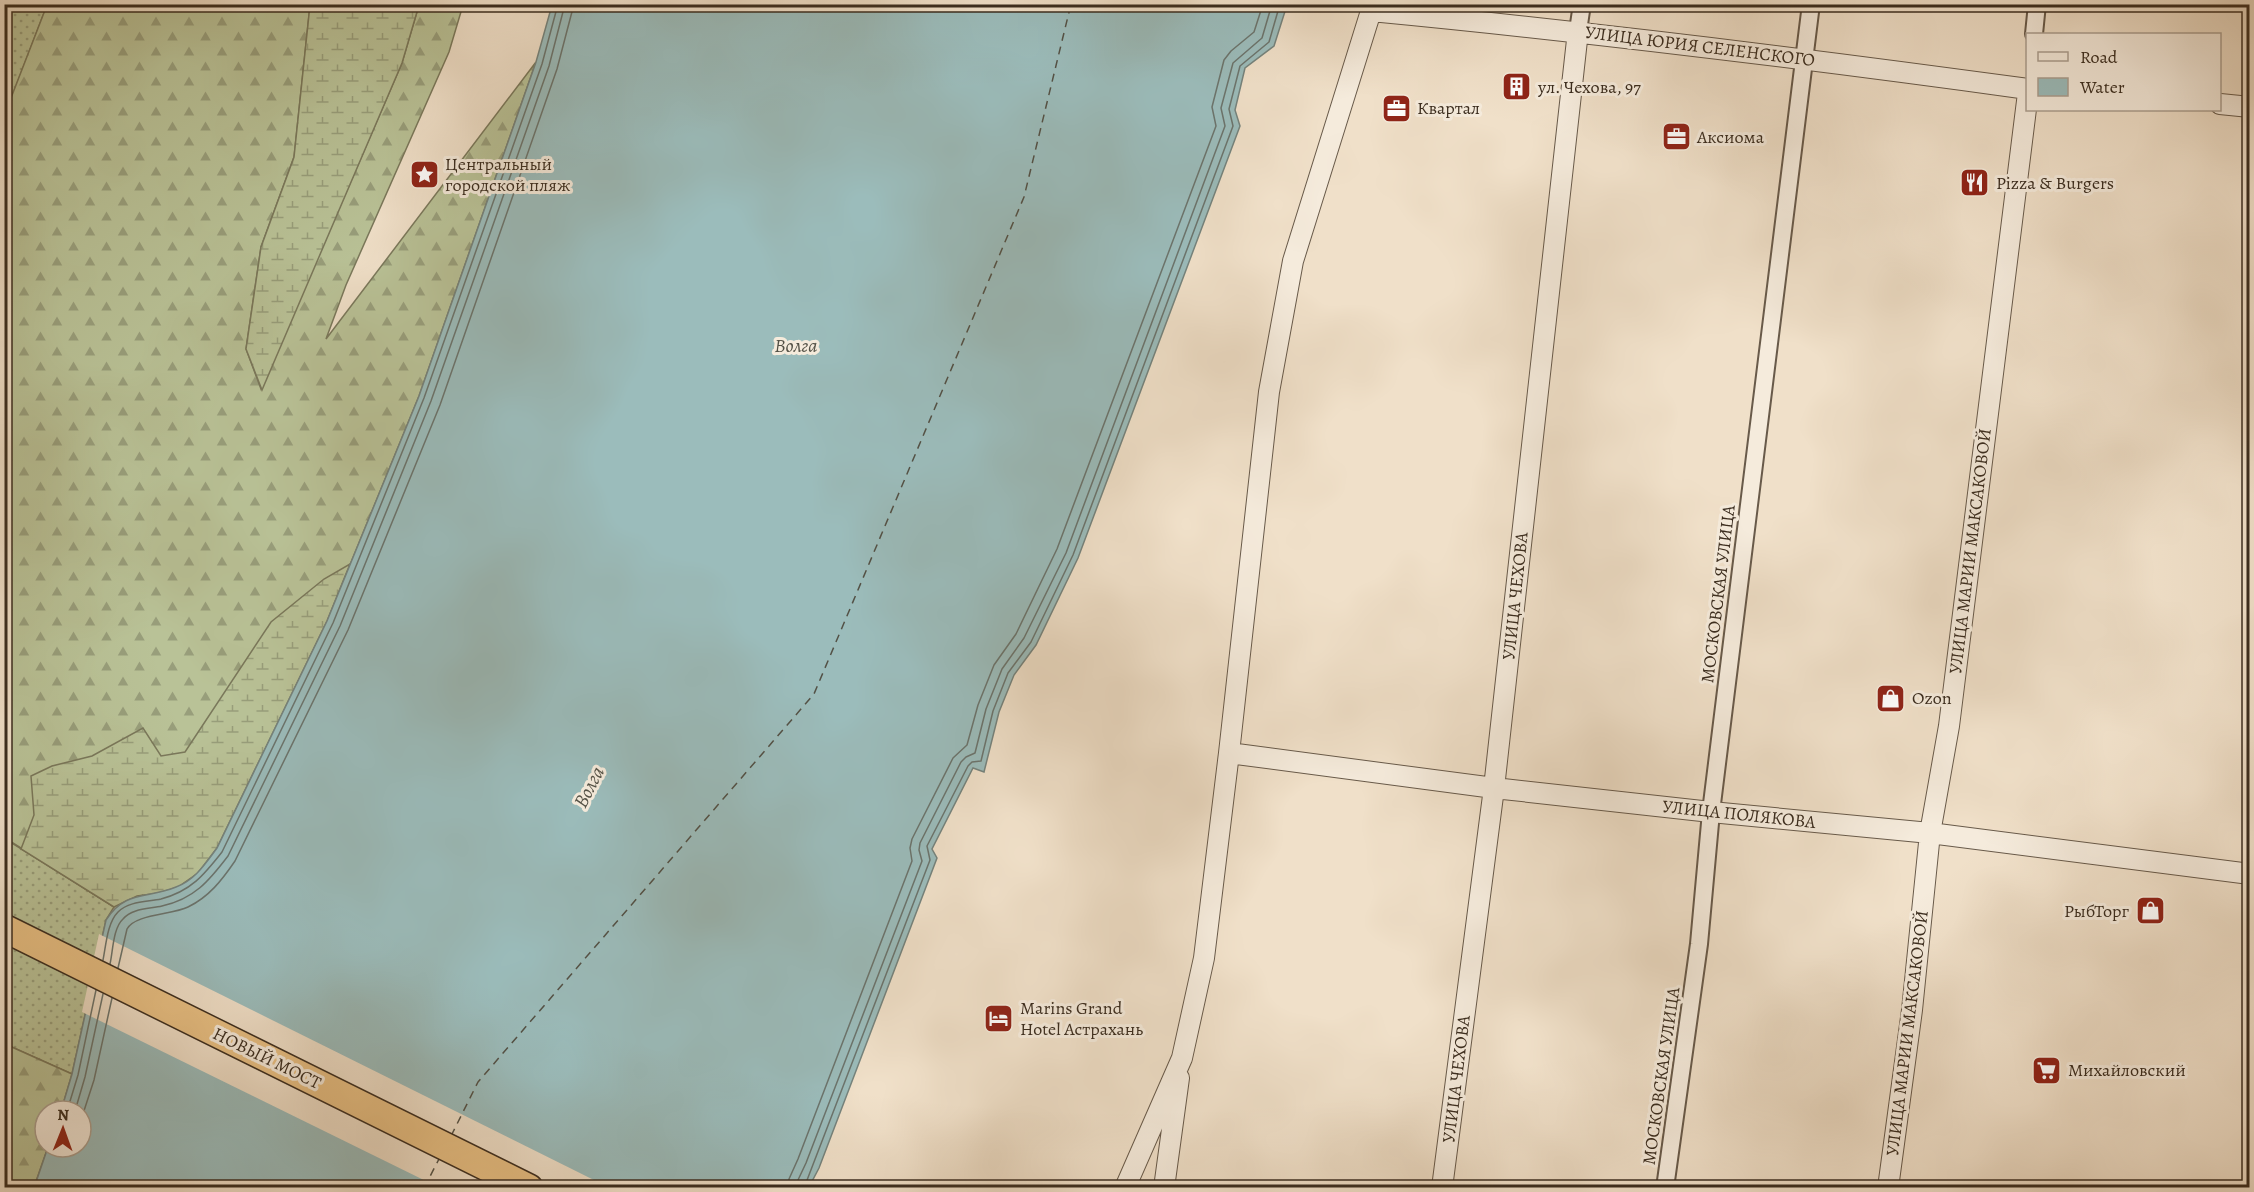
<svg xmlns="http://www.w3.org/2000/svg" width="2254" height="1192" font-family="Alegreya,serif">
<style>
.grass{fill:url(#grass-dots);stroke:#7a785b;stroke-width:1.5}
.forest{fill:url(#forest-firs);stroke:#7a785b;stroke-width:1.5}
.wetland{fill:url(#wetland-marsh);stroke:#7a785b;stroke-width:1.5}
.water{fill:#9bbcbb;stroke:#75837d;stroke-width:1.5}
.pier{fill:#f0e0c9}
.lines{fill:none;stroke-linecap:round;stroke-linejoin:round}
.shore{stroke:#6b746d;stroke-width:1.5}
.ferry{stroke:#535146;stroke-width:1.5;stroke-dasharray:8 6;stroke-linecap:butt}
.minor-casing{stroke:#685a4a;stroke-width:20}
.tertiary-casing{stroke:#685a4a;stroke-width:22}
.trunk-casing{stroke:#3b2d1f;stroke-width:30}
.minor{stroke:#f5ebdc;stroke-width:16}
.tertiary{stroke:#f5ebdc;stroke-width:20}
.trunk{stroke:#e8c084;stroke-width:27}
.labels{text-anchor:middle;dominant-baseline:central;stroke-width:6;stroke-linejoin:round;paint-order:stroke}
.street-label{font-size:18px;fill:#3b2d1f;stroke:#f5ebdc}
.poi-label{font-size:18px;fill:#3b2d1f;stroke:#f5ebdc;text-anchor:start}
.water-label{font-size:20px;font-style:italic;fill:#535146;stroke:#f5ebdc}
</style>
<defs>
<pattern id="grass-dots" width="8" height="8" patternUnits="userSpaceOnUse" patternTransform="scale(1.5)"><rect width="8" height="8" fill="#b9c297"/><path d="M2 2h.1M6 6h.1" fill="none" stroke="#989e7b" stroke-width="1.8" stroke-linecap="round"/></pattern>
<pattern id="forest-firs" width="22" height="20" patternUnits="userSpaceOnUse" patternTransform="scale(1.5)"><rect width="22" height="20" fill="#b9c297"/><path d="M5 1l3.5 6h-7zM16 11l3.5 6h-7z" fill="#989e7b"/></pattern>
<pattern id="wetland-marsh" width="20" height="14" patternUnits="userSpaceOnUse" patternTransform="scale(1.5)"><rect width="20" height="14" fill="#b9c297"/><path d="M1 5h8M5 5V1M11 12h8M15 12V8" fill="none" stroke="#989e7b"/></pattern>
</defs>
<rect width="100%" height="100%" fill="#f0e0c9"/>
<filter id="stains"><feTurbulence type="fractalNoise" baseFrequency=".00333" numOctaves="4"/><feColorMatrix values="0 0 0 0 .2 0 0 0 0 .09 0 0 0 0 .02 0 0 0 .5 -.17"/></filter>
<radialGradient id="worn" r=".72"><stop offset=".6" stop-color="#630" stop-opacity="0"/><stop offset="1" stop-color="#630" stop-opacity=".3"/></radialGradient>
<path class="grass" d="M 5,5 L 47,5 L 5,115 Z
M 4,838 L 114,907 L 106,920 L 72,1074 L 5,1044 Z"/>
<path class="forest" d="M 47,5 L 310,5 L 294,157 L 261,247 L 246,349 L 261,389 L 402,63 L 419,5 L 463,5 L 449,52 L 346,285 L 326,339 L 536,62 L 419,396 L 327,621 L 137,896 L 114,907 L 5,838 L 4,116 Z
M 5,1044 L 72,1074 L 61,1111 L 45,1111 L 45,1147 L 48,1147 L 34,1187 L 5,1188 Z"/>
<path class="wetland" d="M 310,5 L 419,5 L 402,63 L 262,390 L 246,349 L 261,247 L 294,157 Z
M 350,564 L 327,621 L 217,848 L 198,873 L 178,887 L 159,893 L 137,896 L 114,907 L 21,849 L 34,815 L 31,776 L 52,766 L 92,756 L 143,728 L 161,756 L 185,752 L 271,622 L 324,579 Z"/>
<path class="water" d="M 552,5 L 1287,5 L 1274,46 L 1245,68 L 1235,110 L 1240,126 L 1078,558 L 1036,645 L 1014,675 L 999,712 L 984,772 L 973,768 L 932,849 L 937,858 L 819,1168 L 809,1187 L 34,1188 L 48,1147 L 81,1147 L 81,1111 L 61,1111 L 72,1074 L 106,920 C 125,890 147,899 176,887 C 195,880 205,864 217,848 L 327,621 L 419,396 L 536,62 Z"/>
<path class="pier" d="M 99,934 L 608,1187 L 438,1187 L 82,1012 Z"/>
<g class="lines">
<path class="shore" d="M 103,960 C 106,946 107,923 118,912 C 129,901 147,902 161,899 C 191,891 204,875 222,852 L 333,623 L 424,398 L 542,64 L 558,4
M 110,964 C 113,951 113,928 123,919 C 132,908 150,909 162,906 C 194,899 209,881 228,856 L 340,626 L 431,401 L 549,66 L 565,4
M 118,968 L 127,929 C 135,914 172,915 188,907 C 209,897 222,880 235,861 L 348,630 L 440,405 L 557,69 L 574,4
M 67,1111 L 78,1075 L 96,990
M 75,1111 L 85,1077 L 103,994
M 81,1120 L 94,1080 L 112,998
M 788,1188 L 789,1179 L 798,1159 L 912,861 L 910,848 L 912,839 L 953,758 L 967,745 L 978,705 L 994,665 L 1016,634 L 1057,549 L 1216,126 L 1212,107 L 1224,60 L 1231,51 L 1254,32 L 1263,4
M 797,1188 L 798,1180 L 806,1163 L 922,861 L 919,850 L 920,843 L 961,762 L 966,757 L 975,753 L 986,709 L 1002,669 L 1024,638 L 1066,553 L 1225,126 L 1221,108 L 1233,63 L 1262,38 L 1272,4
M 804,1188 L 930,860 L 927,846 L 968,766 L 972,762 L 981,761 L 993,711 L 1008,673 L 1031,642 L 1073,555 L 1233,126 L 1229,109 L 1240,66 L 1269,42 L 1280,4"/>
<path class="ferry" d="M 451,1136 L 478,1082 L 814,694 L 1024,197 L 1071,4
M 424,1188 L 439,1159"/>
<defs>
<path id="minor" d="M 1578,31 L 1582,4
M 2034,34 L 2037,4
M 1665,1188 L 1699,944 L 1711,812 L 1811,4"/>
<path id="tertiary" d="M 2220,104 L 2250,107
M 1229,753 L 1494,788 L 1711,812 L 1930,833 L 2250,874
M 1125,1188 L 1182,1058 L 1204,958 L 1229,753 L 1269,392 L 1293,261 L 1371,11 C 1591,32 1809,59 2028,89
M 1164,1188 L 1179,1078
M 1442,1188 L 1494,788 L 1578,31
M 1888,1188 L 1912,1010 L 1930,833 L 1949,726 L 2028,93"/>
<path id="trunk" d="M 4,928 L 529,1188"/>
</defs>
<use href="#minor" class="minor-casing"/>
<use href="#tertiary" class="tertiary-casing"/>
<use href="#trunk" class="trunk-casing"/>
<use href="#minor" class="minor"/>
<use href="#tertiary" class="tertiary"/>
<use href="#trunk" class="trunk"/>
</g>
<defs>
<symbol id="building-square" viewBox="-11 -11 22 22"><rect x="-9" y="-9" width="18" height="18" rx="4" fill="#8f2418" stroke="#f5ebdc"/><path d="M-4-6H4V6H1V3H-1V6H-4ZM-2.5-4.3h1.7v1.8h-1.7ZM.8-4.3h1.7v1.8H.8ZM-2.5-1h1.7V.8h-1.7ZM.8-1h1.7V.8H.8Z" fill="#fff"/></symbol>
<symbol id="office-square" viewBox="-11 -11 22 22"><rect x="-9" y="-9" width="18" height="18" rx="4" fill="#8f2418" stroke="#f5ebdc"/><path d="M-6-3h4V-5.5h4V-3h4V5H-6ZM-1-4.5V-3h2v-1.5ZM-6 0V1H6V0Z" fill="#fff"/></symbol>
<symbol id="sight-square" viewBox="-11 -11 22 22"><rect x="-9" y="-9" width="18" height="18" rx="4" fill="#8f2418" stroke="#f5ebdc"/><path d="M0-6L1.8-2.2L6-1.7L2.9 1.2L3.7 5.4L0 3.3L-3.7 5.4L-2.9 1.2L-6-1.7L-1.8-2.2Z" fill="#fff"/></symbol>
<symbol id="restaurant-square" viewBox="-11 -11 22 22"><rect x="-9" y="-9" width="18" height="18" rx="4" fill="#8f2418" stroke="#f5ebdc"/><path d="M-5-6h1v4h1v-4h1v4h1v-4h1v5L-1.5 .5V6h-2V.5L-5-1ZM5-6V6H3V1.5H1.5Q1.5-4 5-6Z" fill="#fff"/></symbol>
<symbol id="shop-square" viewBox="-11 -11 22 22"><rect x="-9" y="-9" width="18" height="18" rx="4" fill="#8f2418" stroke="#f5ebdc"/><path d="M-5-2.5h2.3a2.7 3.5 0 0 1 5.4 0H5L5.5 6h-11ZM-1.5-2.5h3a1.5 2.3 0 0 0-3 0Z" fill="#fff"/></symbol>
<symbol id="hotel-square" viewBox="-11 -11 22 22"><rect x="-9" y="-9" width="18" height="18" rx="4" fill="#8f2418" stroke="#f5ebdc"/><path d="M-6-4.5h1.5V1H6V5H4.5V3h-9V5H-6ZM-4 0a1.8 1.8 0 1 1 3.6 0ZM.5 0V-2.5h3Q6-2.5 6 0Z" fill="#fff"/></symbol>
<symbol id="supermarket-square" viewBox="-11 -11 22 22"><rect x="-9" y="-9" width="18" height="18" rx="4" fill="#8f2418" stroke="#f5ebdc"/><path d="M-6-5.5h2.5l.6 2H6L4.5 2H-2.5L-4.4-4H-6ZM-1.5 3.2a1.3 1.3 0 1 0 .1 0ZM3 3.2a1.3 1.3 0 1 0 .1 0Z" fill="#fff"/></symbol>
</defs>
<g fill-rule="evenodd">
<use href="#building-square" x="1500" y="70" width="33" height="33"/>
<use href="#office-square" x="1380" y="92" width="33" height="33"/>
<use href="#office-square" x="1660" y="120" width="33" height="33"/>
<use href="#sight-square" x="408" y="158" width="33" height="33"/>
<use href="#restaurant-square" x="1958" y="166" width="33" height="33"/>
<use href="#shop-square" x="1874" y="682" width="33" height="33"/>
<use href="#shop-square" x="2134" y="894" width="33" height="33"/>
<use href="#hotel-square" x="982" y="1002" width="33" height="33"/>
<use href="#supermarket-square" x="2030" y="1054" width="33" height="33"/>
</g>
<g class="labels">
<g class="street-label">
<text transform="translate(1700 46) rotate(7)">УЛИЦА ЮРИЯ СЕЛЕНСКОГО</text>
<text transform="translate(1970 551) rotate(-83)">УЛИЦА МАРИИ МАКСАКОВОЙ</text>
<text transform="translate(1718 594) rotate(-83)">МОСКОВСКАЯ УЛИЦА</text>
<text transform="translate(1515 596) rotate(-84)">УЛИЦА ЧЕХОВА</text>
<text transform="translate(1739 814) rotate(6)">УЛИЦА ПОЛЯКОВА</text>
<text transform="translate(1907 1033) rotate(-83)">УЛИЦА МАРИИ МАКСАКОВОЙ</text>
<text transform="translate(267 1058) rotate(26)">НОВЫЙ МОСТ</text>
<text transform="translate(1661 1076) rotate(-82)">МОСКОВСКАЯ УЛИЦА</text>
<text transform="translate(1456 1079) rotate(-83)">УЛИЦА ЧЕХОВА</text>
</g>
<g class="poi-label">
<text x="1538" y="87">ул. Чехова, 97</text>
<text x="1417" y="108">Квартал</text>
<text x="1697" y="137">Аксиома</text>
<text x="445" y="164">Центральный<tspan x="445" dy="21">городской пляж</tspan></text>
<text x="1996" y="183">Pizza &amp; Burgers</text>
<text x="1912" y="698">Ozon</text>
<text x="2129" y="911" text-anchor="end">РыбТорг</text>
<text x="1020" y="1008">Marins Grand<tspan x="1020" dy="21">Hotel Астрахань</tspan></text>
<text x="2068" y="1070">Михайловский</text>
</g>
<g class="water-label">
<text x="796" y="345">Волга</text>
<text transform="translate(589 787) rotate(-63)">Волга</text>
</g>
</g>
<rect width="2254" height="1192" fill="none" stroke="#f0e0c9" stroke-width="24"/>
<rect x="6" y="6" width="2242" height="1180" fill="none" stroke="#3b2d1f" stroke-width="3"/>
<rect x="12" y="12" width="2230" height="1168" fill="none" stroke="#3b2d1f" stroke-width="1.5"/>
<rect x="2026" y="33" width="195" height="78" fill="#f5ebdc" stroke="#ab9f90" stroke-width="1.5"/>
<rect x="2038" y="52" width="30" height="9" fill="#f5ebdc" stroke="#ab9f90" stroke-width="1.5"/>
<text x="2080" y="63" font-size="18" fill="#3b2d1f">Road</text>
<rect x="2038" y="78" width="30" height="18" fill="#9bbcbb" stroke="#ab9f90" stroke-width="1.5"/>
<text x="2080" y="93" font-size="18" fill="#3b2d1f">Water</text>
<g transform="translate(63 1129) rotate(1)"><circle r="28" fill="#f5ebdc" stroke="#ab9f90" stroke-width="1.5"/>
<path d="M0-4.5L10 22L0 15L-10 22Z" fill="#8f2418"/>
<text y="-9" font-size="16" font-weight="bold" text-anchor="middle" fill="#3b2d1f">N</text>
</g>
<rect width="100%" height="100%" filter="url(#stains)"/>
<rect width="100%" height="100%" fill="url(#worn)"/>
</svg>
